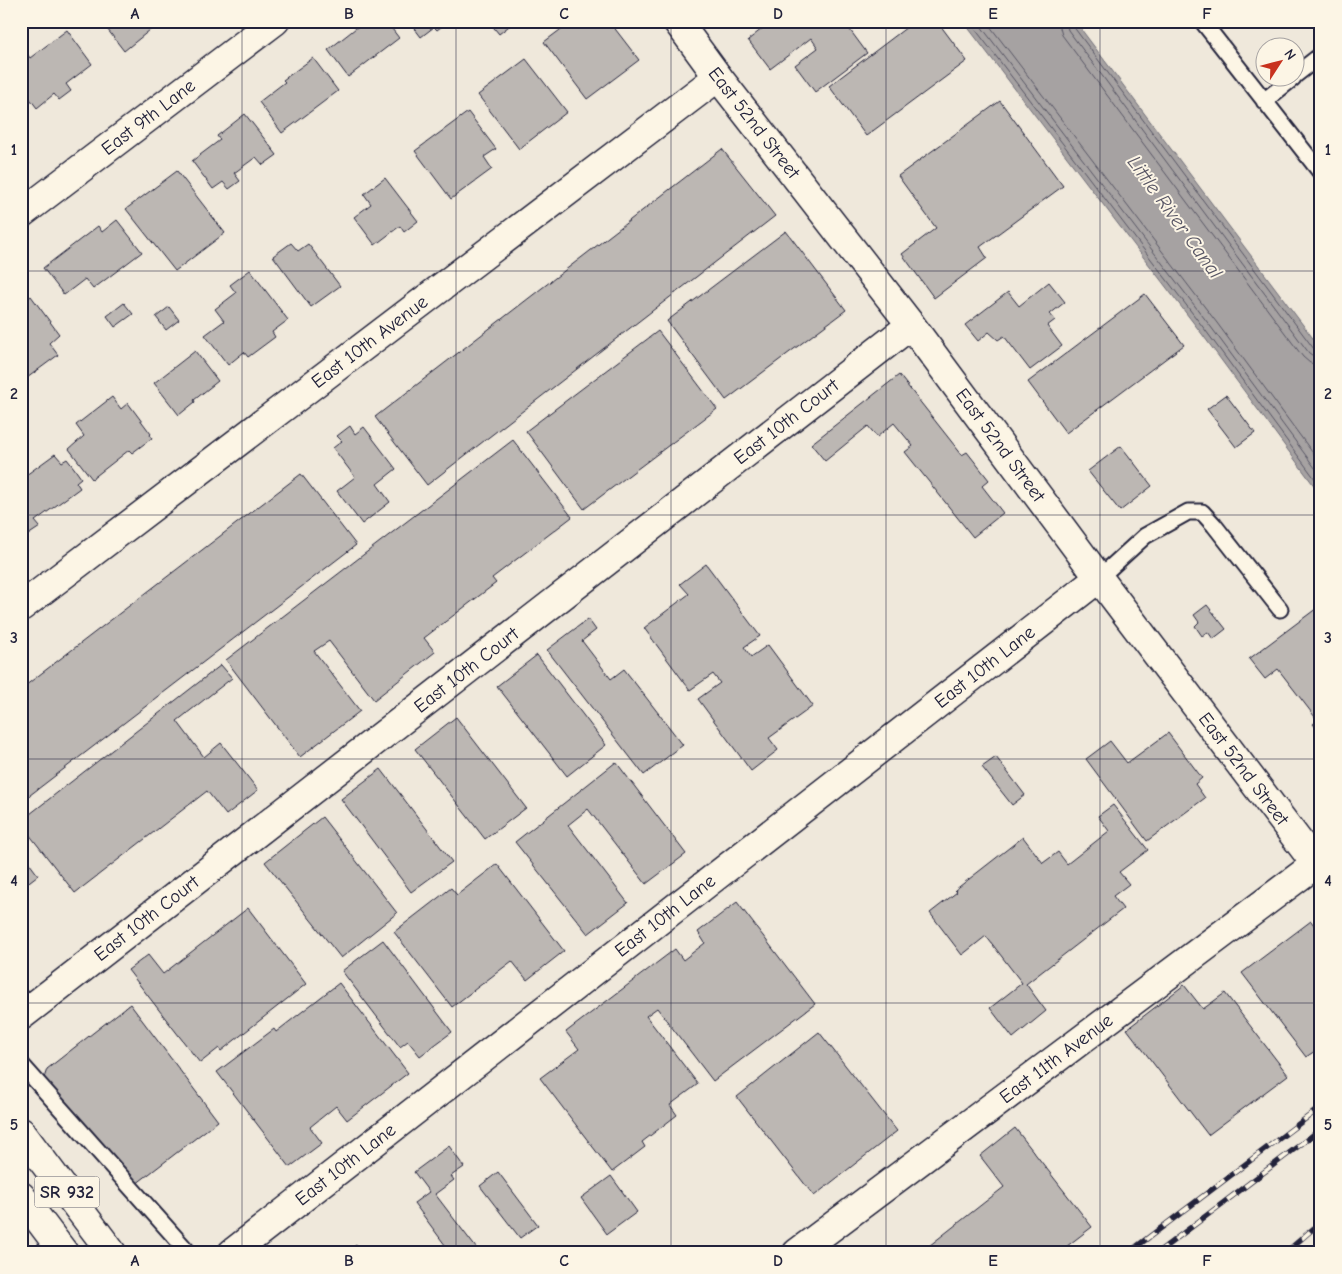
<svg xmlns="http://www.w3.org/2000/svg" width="1342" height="1274" font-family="'Comic Neue',sans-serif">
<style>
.water{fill:#a6a2a2;stroke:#716f79}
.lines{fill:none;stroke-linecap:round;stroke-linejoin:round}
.shore{stroke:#575564;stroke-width:1}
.building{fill:#bcb7b3;stroke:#22223b}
.service-casing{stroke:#22223b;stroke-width:19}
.minor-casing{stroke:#22223b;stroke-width:31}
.tertiary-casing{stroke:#22223b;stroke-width:31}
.primary-casing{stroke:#22223b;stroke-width:31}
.service{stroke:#fcf5e5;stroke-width:15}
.minor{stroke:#fcf5e5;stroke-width:28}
.tertiary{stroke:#fcf5e5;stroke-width:28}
.primary{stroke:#fcf5e5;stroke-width:28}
.rail-casing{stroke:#22223b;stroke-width:5.5}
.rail{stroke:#fcf5e5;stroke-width:4;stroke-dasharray:11;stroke-linecap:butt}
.grid{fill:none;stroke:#22223b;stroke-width:1;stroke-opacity:0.55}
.labels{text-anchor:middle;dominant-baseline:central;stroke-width:4;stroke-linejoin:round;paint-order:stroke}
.shield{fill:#fcf5e5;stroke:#63616e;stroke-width:1}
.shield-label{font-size:18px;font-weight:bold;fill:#22223b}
.street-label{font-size:19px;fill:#22223b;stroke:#fcf5e5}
.water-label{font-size:20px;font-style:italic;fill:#575564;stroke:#fcf5e5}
.neatline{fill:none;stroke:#22223b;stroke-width:2}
.grid-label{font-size:16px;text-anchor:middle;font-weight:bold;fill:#22223b}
</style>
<rect width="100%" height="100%" fill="#efe8db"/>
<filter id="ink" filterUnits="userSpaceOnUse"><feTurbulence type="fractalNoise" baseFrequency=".02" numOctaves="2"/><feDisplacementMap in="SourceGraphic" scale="10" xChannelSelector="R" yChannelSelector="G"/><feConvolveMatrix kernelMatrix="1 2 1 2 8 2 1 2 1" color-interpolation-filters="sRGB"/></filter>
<g filter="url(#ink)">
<path class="water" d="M 963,21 L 1075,21 L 1321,349 L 1321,495 L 1202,334 Z"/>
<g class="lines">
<path class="shore" d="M 969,21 L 1206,331 L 1321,487
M 977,21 L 1211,327 L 1321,476
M 986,21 L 1217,323 L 1321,464
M 1058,21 L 1062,35 L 1303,357 L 1310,363 L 1321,365
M 1066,21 L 1068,30 L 1309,353 L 1315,357 L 1321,358
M 1072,21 L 1073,26 L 1314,349 L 1321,351"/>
</g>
<path class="building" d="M 101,21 L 151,21 L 155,26 L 124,51 Z
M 365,21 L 386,21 L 399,38 L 348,77 L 328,50 Z
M 409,21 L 449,21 L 437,30 L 434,27 L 421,37 Z
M 492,21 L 511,21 L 513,23 L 499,34 L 490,23 Z
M 572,21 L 609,21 L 639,60 L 587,99 L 544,42 Z
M 772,21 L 862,21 L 850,30 L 867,53 L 815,92 L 795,65 L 818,48 L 811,38 L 770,69 L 748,40 Z
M 915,21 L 937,21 L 967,61 L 866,136 L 829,86 Z
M 67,30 L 92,64 L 66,84 L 71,91 L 59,100 L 54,94 L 37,108 L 21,87 L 21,46 L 30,58 Z
M 313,58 L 338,91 L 282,133 L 259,102 L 285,82 L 283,80 Z
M 526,59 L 567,112 L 519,149 L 478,95 Z
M 1000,101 L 1063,186 L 980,247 L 987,258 L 934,298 L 902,254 L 936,228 L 898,176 Z
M 468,112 L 496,149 L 484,157 L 492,169 L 451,199 L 415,151 Z
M 245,114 L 277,155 L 263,165 L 256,157 L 234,173 L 240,181 L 229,189 L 223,182 L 213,189 L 192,161 L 220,140 L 217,136 Z
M 722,149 L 775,216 L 427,485 L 375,417 Z
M 177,171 L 225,233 L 175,271 L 126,209 Z
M 385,178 L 418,221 L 404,232 L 400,226 L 375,245 L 354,217 L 371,204 L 364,194 Z
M 117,220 L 142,252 L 93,289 L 85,279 L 64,295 L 43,268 L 98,226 L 102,232 Z
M 786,231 L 846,310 L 726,400 L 667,321 Z
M 291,243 L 298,251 L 308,244 L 340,286 L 311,307 L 273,256 Z
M 250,270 L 288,320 L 272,332 L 275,337 L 248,357 L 244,352 L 228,365 L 205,335 L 224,321 L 215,309 L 236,293 L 230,285 Z
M 1049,282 L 1065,302 L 1050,314 L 1055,320 L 1047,326 L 1062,346 L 1030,370 L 1004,336 L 998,340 L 989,332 L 978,341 L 965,325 L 1008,292 L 1019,306 Z
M 1145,294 L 1184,345 L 1066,433 L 1028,382 Z
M 31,296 L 59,334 L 49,343 L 58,355 L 27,378 L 21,371 L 21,303 Z
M 124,303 L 133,314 L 115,327 L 107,316 Z
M 169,307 L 179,320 L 166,330 L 156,317 Z
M 658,331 L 717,409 L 584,509 L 526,431 Z
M 195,351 L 218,381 L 194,400 L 195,402 L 179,415 L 154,383 Z
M 899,375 L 962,455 L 967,452 L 989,480 L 982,486 L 1003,513 L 973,537 L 905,452 L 913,446 L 894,423 L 877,437 L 868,426 L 825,461 L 811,444 Z
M 1226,395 L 1255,433 L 1236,447 L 1207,409 Z
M 112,397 L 121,409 L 128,403 L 151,434 L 150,435 L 152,438 L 132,453 L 129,450 L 92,479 L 69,449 L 84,436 L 76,425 Z
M 350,426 L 355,434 L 364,427 L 396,469 L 377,484 L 390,502 L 362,524 L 337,491 L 355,477 L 333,448 L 342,441 L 337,436 Z
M 513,440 L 572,517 L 492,578 L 496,583 L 424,638 L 435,652 L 374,700 L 329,641 L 314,651 L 360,711 L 300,757 L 226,660 Z
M 1121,446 L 1152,486 L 1120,511 L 1088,471 Z
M 55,454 L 62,462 L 67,459 L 74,468 L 81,478 L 76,482 L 80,488 L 35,521 L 40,527 L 28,535 L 24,529 L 22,531 L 21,530 L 21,476 L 22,478 Z
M 301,474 L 356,545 L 21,802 L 21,689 Z
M 706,564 L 760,636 L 744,647 L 751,657 L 768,645 L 813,706 L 769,738 L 778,750 L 751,771 L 698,699 L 720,683 L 713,674 L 690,690 L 644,628 L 689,594 L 680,584 Z
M 1207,605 L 1226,629 L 1213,639 L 1208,632 L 1202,636 L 1195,626 L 1199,622 L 1194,615 Z
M 1321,605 L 1321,713 L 1315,717 L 1278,669 L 1265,679 L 1249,659 Z
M 588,619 L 596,630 L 582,641 L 611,679 L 624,669 L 683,745 L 644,775 L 547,650 Z
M 537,655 L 606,745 L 567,776 L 497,686 Z
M 221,665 L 232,678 L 177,721 L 204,757 L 221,743 L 258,790 L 226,815 L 207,791 L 75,893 L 21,824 L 21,821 Z
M 456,717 L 526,808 L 485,839 L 415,749 Z
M 1321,718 L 1321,734 L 1313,724 Z
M 1168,733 L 1202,778 L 1195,784 L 1205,798 L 1147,841 L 1086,759 L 1110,741 L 1127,763 Z
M 996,757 L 1025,795 L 1012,805 L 982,767 Z
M 616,762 L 686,854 L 646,884 L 588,809 L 568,825 L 628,903 L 588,934 L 515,842 Z
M 381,769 L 452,862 L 411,892 L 341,799 Z
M 1113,805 L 1148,850 L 1119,872 L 1129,884 L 1113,896 L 1123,909 L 1026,984 L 1046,1011 L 1013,1038 L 990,1008 L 1022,983 L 986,936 L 962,955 L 930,913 L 957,892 L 955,890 L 1023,837 L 1043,863 L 1058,852 L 1067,864 L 1109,831 L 1098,816 Z
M 322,817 L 397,913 L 341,958 L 265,862 Z
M 21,852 L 38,875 L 21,888 Z
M 497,864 L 564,951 L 527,980 L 512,961 L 452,1007 L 394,932 L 451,888 L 457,895 Z
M 737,902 L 815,1004 L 713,1081 L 657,1008 L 646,1016 L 698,1084 L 670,1105 L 677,1115 L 642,1142 L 645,1147 L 612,1172 L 540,1078 L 579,1049 L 566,1032 L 675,949 L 683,960 L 705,943 L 698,932 Z
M 248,908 L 306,984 L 221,1051 L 219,1048 L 200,1063 L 128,970 L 148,955 L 163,974 Z
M 1311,921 L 1321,935 L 1321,1047 L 1306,1057 L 1242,973 Z
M 383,940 L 452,1032 L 420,1056 L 408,1041 L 400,1047 L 342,971 Z
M 339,983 L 408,1073 L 347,1120 L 336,1106 L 310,1127 L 322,1143 L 290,1167 L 217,1072 L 274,1029 L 276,1032 Z
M 1184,985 L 1203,1009 L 1225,993 L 1288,1075 L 1208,1135 L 1127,1029 Z
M 130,1004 L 218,1121 L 136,1184 L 44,1078 L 47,1069 Z
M 819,1032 L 897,1131 L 814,1196 L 737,1097 Z
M 1015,1128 L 1092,1227 L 1058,1253 L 920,1253 L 1004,1187 L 980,1156 Z
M 449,1146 L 464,1167 L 451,1176 L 454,1180 L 435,1194 L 480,1253 L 451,1253 L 414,1203 L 429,1192 L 414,1172 Z
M 498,1172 L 538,1225 L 520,1238 L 480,1186 Z
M 611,1176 L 637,1212 L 607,1234 L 581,1198 Z
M 356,1245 L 362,1253 L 346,1253 Z"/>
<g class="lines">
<defs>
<path id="service" d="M 1202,21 L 1321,173
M 1294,76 L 1321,55
M 1264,101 L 1293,78
M 1099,578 L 1145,536 L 1188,512 L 1202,512 L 1214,525 L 1280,609
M 21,1064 L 189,1253"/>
<g id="minor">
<path id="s1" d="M 718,77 L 911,325 L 1099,578 L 1321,871"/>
<path id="s2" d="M 21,214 L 275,21"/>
<path id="s3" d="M 21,1016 L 911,325"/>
<path id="s4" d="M 232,1253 L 1099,578"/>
<path id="s5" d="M 797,1253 L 1316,864"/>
</g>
<g id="tertiary">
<path id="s6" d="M 21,607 L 718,77 L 677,21"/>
</g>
<path id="primary" d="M 21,1132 L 112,1253
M 21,1196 L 64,1253"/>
</defs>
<use href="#service" class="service-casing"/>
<use href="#minor" class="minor-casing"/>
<use href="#tertiary" class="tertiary-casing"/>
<use href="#primary" class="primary-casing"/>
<use href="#service" class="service"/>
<use href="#minor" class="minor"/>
<use href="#tertiary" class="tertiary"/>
<use href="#primary" class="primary"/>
<defs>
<path id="rail" d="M 1128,1253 L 1321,1107
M 1157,1253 L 1321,1129
M 1285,1253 L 1321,1222"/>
</defs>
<use href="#rail" class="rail-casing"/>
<use href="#rail" class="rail"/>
</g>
</g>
<path class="grid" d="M 242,21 L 242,1253M 456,21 L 456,1253M 671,21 L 671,1253M 886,21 L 886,1253M 1100,21 L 1100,1253M 21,271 L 1321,271M 21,515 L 1321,515M 21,759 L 1321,759M 21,1003 L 1321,1003"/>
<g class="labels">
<rect class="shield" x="34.5" y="1176.5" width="65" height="31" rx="4"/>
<g class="shield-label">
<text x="67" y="1192">SR 932</text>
</g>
<g class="street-label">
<text stroke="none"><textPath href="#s2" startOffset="160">East 9th Lane</textPath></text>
<text transform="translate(754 123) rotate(52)">East 52nd Street</text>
<text stroke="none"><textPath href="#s6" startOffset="438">East 10th Avenue</textPath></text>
<text stroke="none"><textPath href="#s3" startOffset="969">East 10th Court</textPath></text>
<text stroke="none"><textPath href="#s1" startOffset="464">East 52nd Street</textPath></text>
<text stroke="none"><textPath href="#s4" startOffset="954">East 10th Lane</textPath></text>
<text stroke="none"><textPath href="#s3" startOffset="564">East 10th Court</textPath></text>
<text stroke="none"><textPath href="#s1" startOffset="869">East 52nd Street</textPath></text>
<text stroke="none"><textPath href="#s4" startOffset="549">East 10th Lane</textPath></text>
<text stroke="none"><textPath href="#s3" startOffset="159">East 10th Court</textPath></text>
<text stroke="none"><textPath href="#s5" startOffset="324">East 11th Avenue</textPath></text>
<text stroke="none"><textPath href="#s4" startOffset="144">East 10th Lane</textPath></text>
</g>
<g class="water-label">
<text transform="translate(1175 217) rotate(54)">Little River Canal</text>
</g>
</g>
<rect width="1342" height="1274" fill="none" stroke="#fcf5e5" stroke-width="55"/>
<g transform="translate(1280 62) rotate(54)"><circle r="24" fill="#fcf5e5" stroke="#a5a1a1"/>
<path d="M0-4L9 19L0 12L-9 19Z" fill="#c8321e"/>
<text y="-8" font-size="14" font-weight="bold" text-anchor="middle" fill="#22223b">N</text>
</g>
<rect x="28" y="28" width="1286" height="1218" class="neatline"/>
<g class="grid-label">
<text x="135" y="19">A</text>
<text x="349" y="19">B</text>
<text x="564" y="19">C</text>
<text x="778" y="19">D</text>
<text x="993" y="19">E</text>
<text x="1207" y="19">F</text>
<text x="14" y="155">1</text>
<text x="1328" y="155">1</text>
<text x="14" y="399">2</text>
<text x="1328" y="399">2</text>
<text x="14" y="643">3</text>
<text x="1328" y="643">3</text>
<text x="14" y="886">4</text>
<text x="1328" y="886">4</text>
<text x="14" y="1130">5</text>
<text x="1328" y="1130">5</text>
<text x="135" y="1266">A</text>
<text x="349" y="1266">B</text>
<text x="564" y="1266">C</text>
<text x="778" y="1266">D</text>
<text x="993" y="1266">E</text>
<text x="1207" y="1266">F</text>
</g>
</svg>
